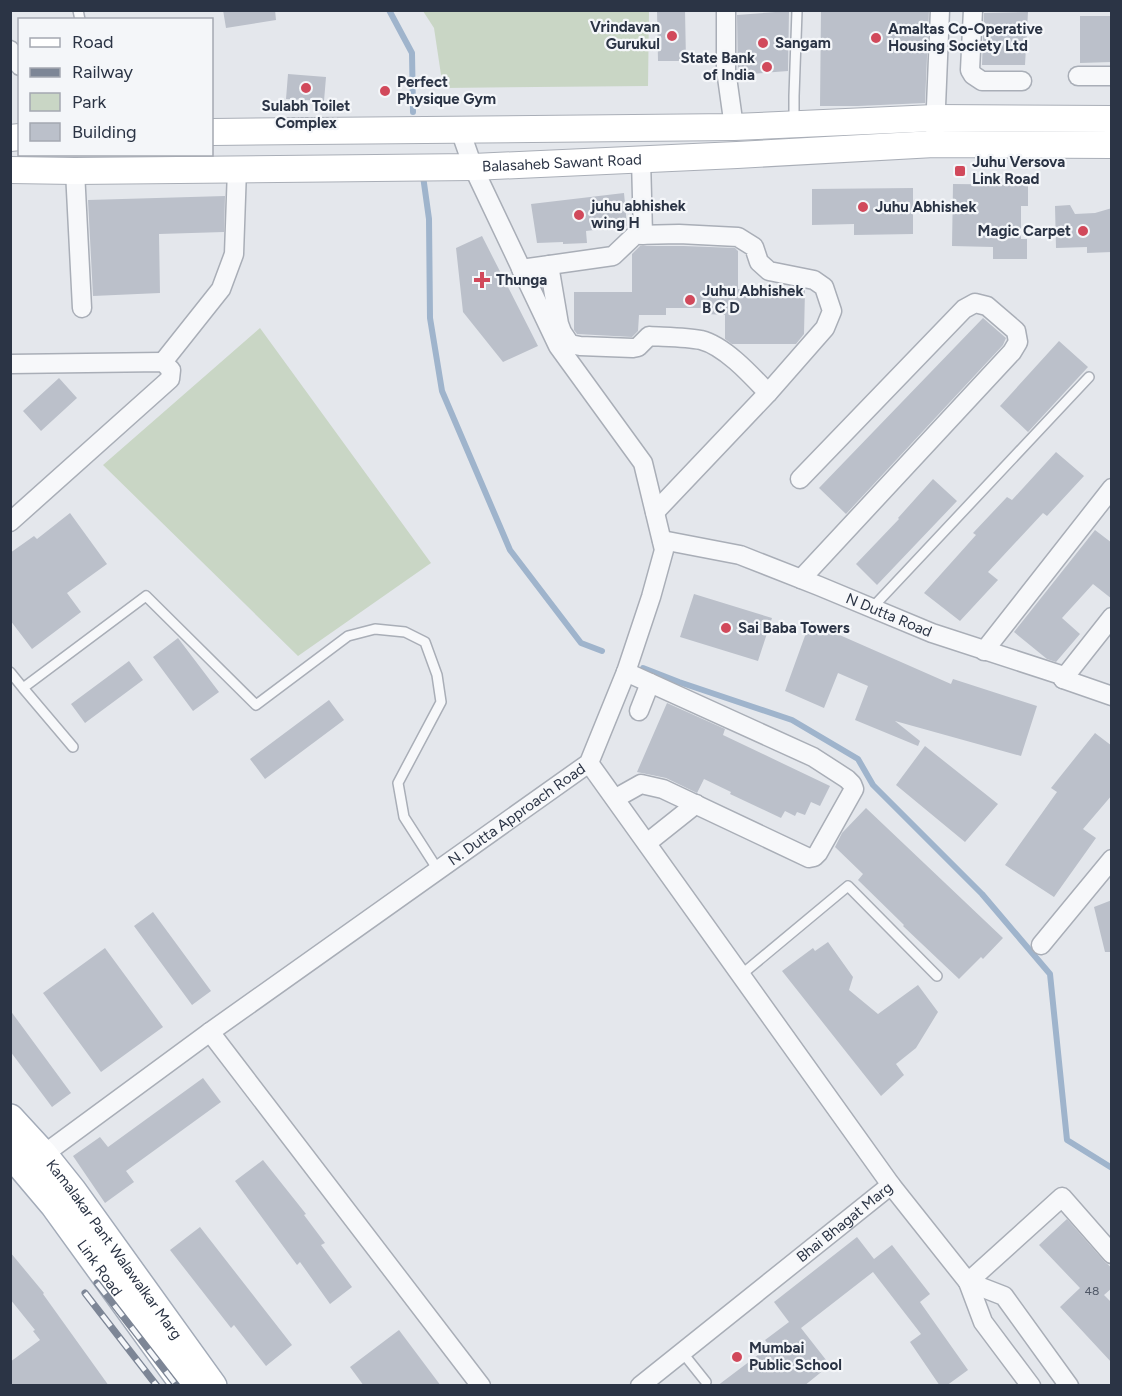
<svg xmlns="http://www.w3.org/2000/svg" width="1122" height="1396" font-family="Figtree,sans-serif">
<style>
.green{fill:#c9d6c5}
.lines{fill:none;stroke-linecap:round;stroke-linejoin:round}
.stream{stroke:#9fb4cc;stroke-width:6}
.building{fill:#bbc0ca}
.lane-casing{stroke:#a9aeb7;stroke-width:12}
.street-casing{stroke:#a9aeb7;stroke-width:21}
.secondary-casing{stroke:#a9aeb7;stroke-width:28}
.primary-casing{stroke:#a3abb8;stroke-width:30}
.lane{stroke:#f7f8fa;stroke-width:9}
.street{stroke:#f7f8fa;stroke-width:18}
.secondary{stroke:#fff;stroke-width:26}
.primary{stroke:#fff;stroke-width:27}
.rail-casing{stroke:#7d8696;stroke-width:7}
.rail{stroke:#f4f6f9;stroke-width:4.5;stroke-dasharray:14;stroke-linecap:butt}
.poi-dot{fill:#d1495b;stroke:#f4f6f9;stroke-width:2}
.labels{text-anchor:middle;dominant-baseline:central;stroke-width:4.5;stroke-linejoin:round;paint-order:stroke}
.number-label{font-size:12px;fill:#4f5766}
.poi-label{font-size:15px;font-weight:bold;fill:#2b3445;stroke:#f4f6f9;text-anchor:start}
.street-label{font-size:15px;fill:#2b3445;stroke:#f4f6f9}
</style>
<rect width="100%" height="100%" fill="#e4e7ec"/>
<path class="green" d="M 423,11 L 649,11 L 648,86 L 443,88 L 434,28 Z
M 260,328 L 431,563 L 298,656 L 103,465 Z"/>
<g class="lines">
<path class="stream" d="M 389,10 L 412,53 L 413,112
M 423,176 L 429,219 L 430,318 L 442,391 L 510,550 L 581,643 L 602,651
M 643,668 L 679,682 L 792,720 L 858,759 L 873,785 L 982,894 L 1050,974 L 1067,1140 L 1112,1168"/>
</g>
<path class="building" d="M 223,10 L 275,10 L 276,20 L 226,28 Z
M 657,10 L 685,10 L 686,61 L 658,61 Z
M 821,10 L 929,10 L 925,103 L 858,106 L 820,106 Z
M 789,11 L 788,71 L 738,75 L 737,15 Z
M 1028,12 L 1025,65 L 982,65 L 984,13 Z
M 1080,16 L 1112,16 L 1112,62 L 1080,63 Z
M 288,74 L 326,77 L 324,101 L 286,99 Z
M 953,184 L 1028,185 L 1028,206 L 1021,206 L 1021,239 L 1027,239 L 1027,259 L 993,259 L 993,247 L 952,246 Z
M 913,188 L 913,234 L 854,235 L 854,224 L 812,225 L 812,189 Z
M 624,193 L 627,226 L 586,231 L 587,243 L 563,244 L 563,242 L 537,243 L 531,204 Z
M 225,196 L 224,232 L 159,234 L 160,293 L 93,296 L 88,200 Z
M 1070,205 L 1075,214 L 1095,213 L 1112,208 L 1112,252 L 1087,253 L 1087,247 L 1056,248 L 1055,206 Z
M 482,236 L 538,346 L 503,362 L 463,312 L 456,248 Z
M 640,246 L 684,246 L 735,248 L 738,251 L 738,289 L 805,290 L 804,334 L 796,344 L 732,344 L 725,339 L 725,315 L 707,314 L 708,308 L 666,308 L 666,315 L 639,315 L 638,331 L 632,337 L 577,334 L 574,330 L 574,292 L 632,292 L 632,254 Z
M 983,318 L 1006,338 L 1003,345 L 846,514 L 819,488 Z
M 1059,341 L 1088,367 L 1028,432 L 1000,406 Z
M 59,378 L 77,398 L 41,431 L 23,411 Z
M 1056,452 L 1084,476 L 1047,516 L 1043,513 L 988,572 L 998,580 L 960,621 L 924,593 L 976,535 L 973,533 L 1007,497 L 1012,500 Z
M 933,479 L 957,501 L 877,585 L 856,564 L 899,519 L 898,518 Z
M 70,513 L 107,564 L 67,593 L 81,612 L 32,649 L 10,620 L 10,553 L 34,536 L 37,539 Z
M 1095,530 L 1112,543 L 1112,599 L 1093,584 L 1062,618 L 1080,634 L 1056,662 L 1047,659 L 1014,632 Z
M 694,594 L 772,618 L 758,661 L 680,637 Z
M 810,622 L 951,684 L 953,679 L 1037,706 L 1021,756 L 895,721 L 920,741 L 918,746 L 855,720 L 868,686 L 838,673 L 824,708 L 785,691 Z
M 178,638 L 219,692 L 193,711 L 153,657 Z
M 129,661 L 143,680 L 85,723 L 71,704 Z
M 329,700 L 344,720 L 265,779 L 250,759 Z
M 667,703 L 725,729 L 723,735 L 830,786 L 820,806 L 811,802 L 805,815 L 797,812 L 795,816 L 785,811 L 781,818 L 730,794 L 731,792 L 704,779 L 697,793 L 666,778 L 637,772 Z
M 1095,733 L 1112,746 L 1112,795 L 1083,829 L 1096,838 L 1054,897 L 1005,865 L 1057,792 L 1051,788 Z
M 925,746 L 998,804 L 965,842 L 896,785 Z
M 866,808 L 1003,938 L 983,959 L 981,957 L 959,979 L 903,926 L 904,925 L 858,880 L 863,874 L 835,847 L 842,833 Z
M 1112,900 L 1112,952 L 1105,952 L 1094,907 Z
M 153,912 L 211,991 L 192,1005 L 134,926 Z
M 828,942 L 853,977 L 849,990 L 878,1014 L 918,985 L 938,1012 L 916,1048 L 896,1064 L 904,1075 L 881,1096 L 782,971 L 813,948 L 815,951 Z
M 105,948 L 163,1027 L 101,1072 L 43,993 Z
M 10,1010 L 71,1093 L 52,1107 L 10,1051 Z
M 203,1078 L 221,1102 L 126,1171 L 134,1182 L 105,1203 L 73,1156 L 100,1137 L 108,1147 Z
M 263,1160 L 306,1214 L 304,1215 L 325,1243 L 321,1245 L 352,1287 L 330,1304 L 300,1262 L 297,1265 L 235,1181 Z
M 1067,1219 L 1104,1261 L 1112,1268 L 1112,1288 L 1104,1295 L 1112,1303 L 1112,1363 L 1060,1307 L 1080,1288 L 1039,1245 Z
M 200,1227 L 292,1345 L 266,1366 L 234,1325 L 231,1328 L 170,1250 Z
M 857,1237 L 874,1259 L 892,1245 L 930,1294 L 920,1302 L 968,1370 L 946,1386 L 940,1386 L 910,1342 L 921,1334 L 873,1272 L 801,1328 L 830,1365 L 804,1386 L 717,1386 L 770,1346 L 765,1340 L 789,1322 L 774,1302 Z
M 10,1252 L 44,1293 L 43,1294 L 109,1386 L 10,1386 L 10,1362 L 40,1340 L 33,1331 L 35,1330 L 10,1299 Z
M 399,1330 L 441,1386 L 364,1386 L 350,1367 Z"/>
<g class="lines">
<defs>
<path id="lane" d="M 78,10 L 80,20
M 794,122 L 794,96 L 797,11
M 872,608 L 1089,377
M 10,672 L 23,688 L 146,596 L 256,705 L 348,636 L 375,629 L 405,632 L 425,642 L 437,675 L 441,702 L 398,783 L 404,817 L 438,870
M 23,688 L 73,747
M 741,975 L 848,886 L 937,976
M 682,1352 L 706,1382"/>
<g id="street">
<path d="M 726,10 L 726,70 L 734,127"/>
<path d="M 973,10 L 970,70 L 973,75 L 982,81 L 1022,81"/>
<path d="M 10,50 L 20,66"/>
<path d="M 1078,76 L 1112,76"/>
<path d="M 935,130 L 940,10"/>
<path d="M 641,159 L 643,235"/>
<path d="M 75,171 L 82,308"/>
<path d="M 549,265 L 559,324 L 562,332 L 570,344 L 580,346 L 633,348 L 638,347 L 649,336 C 665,337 687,337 701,340 C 725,346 752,376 768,393"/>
<path d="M 521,269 L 613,256 L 635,235 L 679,234 L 738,237 L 754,247 L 759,262 L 769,271 L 814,280 L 824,287 L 832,311 L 825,328 L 768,393 L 655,512"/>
<path d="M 163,362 L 221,289 L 234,254 L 237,169"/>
<path d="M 10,364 L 163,362 L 171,370 L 170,379 L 10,522"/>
<path d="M 800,479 L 964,309 L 975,303 L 987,306 L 1016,331 L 1018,342 L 1012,352 L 801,579"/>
<path id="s1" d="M 662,540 L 740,555 L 819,586 L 932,633 L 1064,676 L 1063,679 L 1112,696"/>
<path d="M 984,651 L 1112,488"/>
<path d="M 1063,679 L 1112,617"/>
<path d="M 639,711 L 650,683"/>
<path d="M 589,763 L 891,1185"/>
<path d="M 616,798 L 641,784 L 663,789 L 809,858 L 814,857 L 818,853 L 854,789 L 852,784 L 847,779 L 813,757 L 626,672"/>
<path d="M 647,843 L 696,804"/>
<path d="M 1041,945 L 1112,859"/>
<path d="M 210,1032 L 481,1386"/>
<path id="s2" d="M 36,1160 L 210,1032 L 589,763 L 626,672 L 651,597 L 664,550 L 643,463 L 558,346 L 473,167 L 460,130"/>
<path d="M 968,1282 L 1062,1197 L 1112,1254"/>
<path d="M 968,1282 L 983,1322 L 1031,1386"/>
<path id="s3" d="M 640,1386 L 891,1185 L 968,1282 L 1004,1296 L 1069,1386"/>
</g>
<g id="secondary">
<path d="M 212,132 L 734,127 L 935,118 L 1112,119"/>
<path d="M 10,138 L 20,137"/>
<path id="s4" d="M 10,170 L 75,171 L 473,167 L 737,155 L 934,144 L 1112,145"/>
</g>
<g id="primary">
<path id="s5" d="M 10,1118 L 44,1155 L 72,1190 L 213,1386"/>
<path id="s6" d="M 10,1153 L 54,1205 L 185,1386"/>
</g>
</defs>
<use href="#lane" class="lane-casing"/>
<use href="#street" class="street-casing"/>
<use href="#secondary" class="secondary-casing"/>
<use href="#primary" class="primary-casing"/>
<use href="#lane" class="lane"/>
<use href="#street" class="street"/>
<use href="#secondary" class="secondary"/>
<use href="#primary" class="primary"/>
<defs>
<path id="rail" d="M 97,1283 L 177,1386
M 85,1293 L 157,1386"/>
</defs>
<use href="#rail" class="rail-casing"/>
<use href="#rail" class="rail"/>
</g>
<g class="poi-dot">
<circle cx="672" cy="36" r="6"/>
<circle cx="876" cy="38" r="6"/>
<circle cx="763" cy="43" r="6"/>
<circle cx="767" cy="67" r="6"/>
<circle cx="306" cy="88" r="6"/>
<circle cx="385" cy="91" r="6"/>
<rect x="954" y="165" width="12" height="12" rx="3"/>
<circle cx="863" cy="207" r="6"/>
<circle cx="579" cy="215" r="6"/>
<circle cx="1083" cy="231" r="6"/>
<path d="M479 271h6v6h6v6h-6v6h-6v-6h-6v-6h6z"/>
<circle cx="690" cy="300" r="6"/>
<circle cx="726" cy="628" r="6"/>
<circle cx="737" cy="1357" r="6"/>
</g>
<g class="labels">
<g class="number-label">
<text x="1092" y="1291">48</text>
</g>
<g class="poi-label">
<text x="660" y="27" text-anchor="end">Vrindavan<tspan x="660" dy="17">Gurukul</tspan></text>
<text x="888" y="29">Amaltas Co-Operative<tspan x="888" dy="17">Housing Society Ltd</tspan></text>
<text x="775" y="43">Sangam</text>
<text x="755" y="58" text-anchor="end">State Bank<tspan x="755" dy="17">of India</tspan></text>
<text x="397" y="82">Perfect<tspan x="397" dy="17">Physique Gym</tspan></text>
<text x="306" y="106" text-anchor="middle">Sulabh Toilet<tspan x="306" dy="17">Complex</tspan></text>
<text x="972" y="162">Juhu Versova<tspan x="972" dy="17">Link Road</tspan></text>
<text x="591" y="206">juhu abhishek<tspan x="591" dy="17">wing H</tspan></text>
<text x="875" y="207">Juhu Abhishek</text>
<text x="1071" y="231" text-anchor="end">Magic Carpet</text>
<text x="496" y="280">Thunga</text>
<text x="702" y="291">Juhu Abhishek<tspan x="702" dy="17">B C D</tspan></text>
<text x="738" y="628">Sai Baba Towers</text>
<text x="749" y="1348">Mumbai<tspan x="749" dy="17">Public School</tspan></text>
</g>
<g class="street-label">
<text stroke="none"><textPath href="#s4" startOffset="552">Balasaheb Sawant Road</textPath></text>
<text stroke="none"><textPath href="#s1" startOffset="240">N Dutta Road</textPath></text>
<text stroke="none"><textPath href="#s2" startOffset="592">N. Dutta Approach Road</textPath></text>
<text stroke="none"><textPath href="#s3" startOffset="262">Bhai Bhagat Marg</textPath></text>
<text stroke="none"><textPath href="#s5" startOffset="168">Kamalakar Pant Walawalkar Marg</textPath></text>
<text stroke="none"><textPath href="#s6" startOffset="146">Link Road</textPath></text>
</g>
</g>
<rect width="1122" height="1396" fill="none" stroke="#2b3445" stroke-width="24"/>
<rect x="18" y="18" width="195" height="138" fill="#f4f6f9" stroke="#a4a8b1" stroke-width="1.5"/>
<rect x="30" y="38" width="30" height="9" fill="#ffffff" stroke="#a4a8b1" stroke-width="1.5"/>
<text x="72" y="48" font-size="18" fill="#2b3445">Road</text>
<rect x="30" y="68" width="30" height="9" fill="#7d8696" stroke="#a4a8b1" stroke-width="1.5"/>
<text x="72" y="78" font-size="18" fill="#2b3445">Railway</text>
<rect x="30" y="93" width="30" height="18" fill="#c9d6c5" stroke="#a4a8b1" stroke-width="1.5"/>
<text x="72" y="108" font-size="18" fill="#2b3445">Park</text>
<rect x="30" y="123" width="30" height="18" fill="#bbc0ca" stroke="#a4a8b1" stroke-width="1.5"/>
<text x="72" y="138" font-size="18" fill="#2b3445">Building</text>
</svg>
